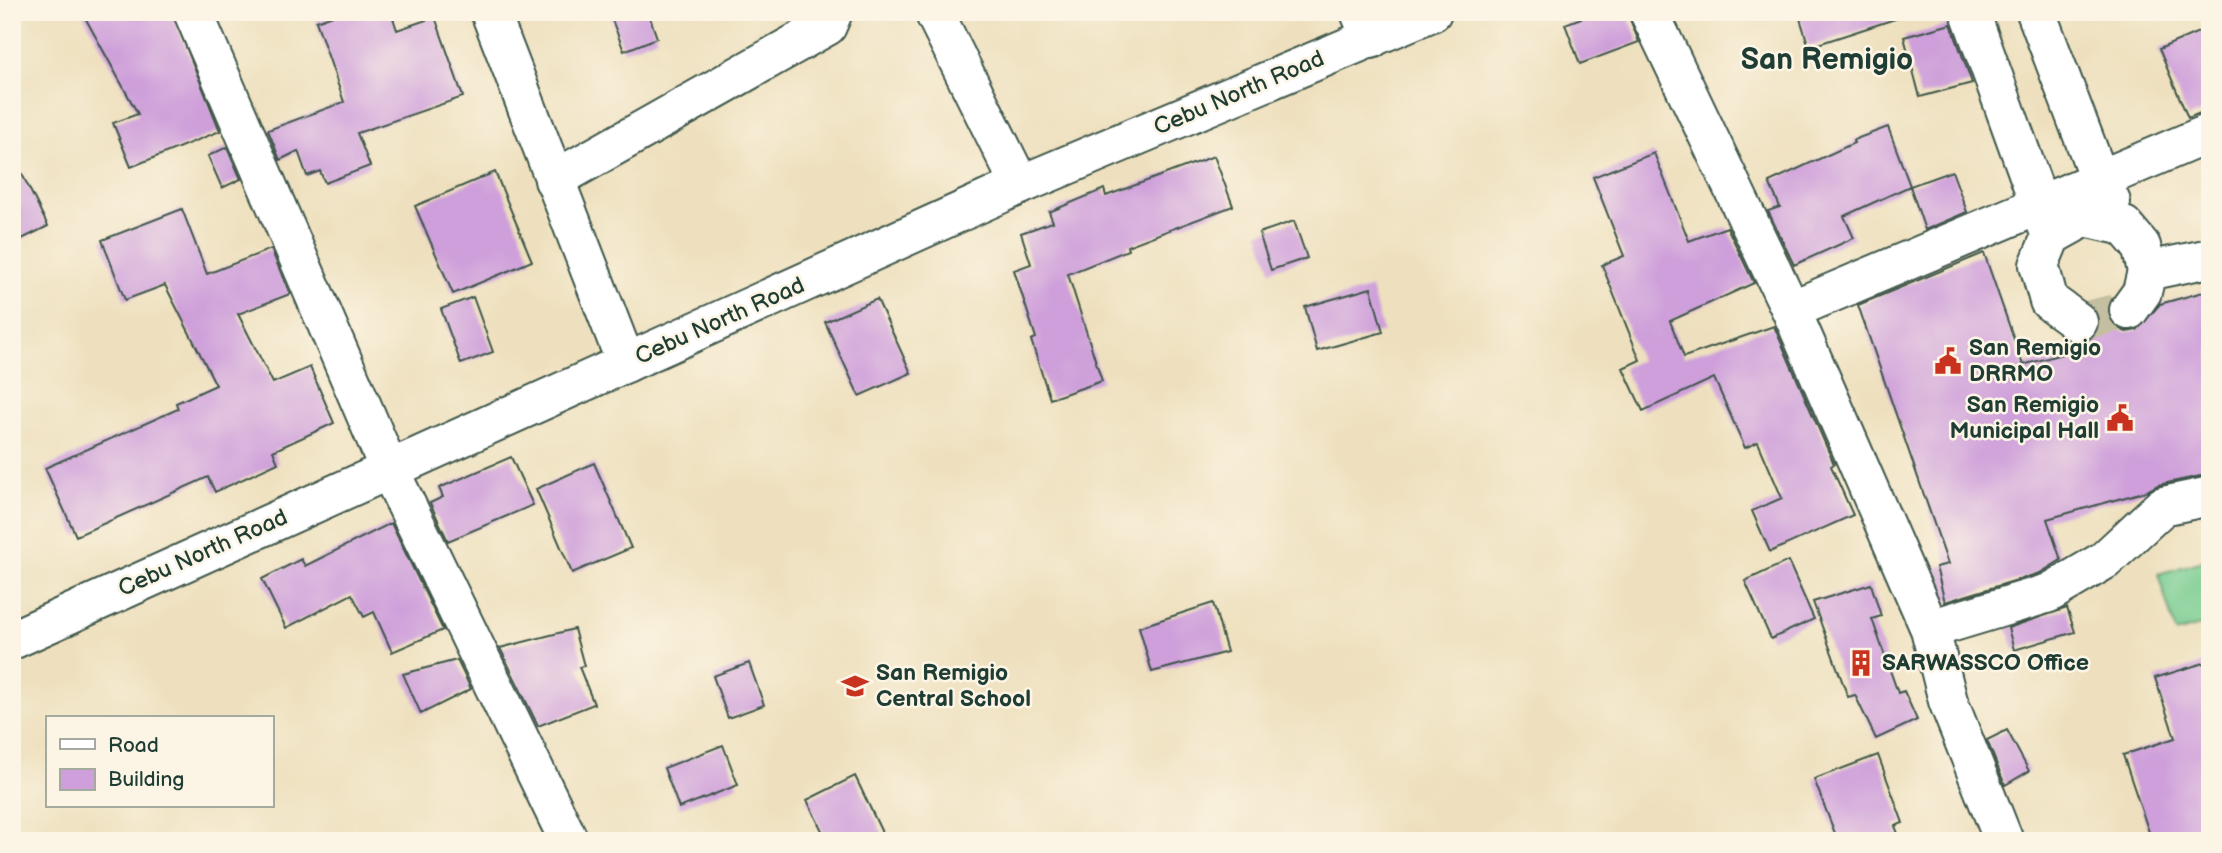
<svg xmlns="http://www.w3.org/2000/svg" width="2222" height="853" font-family="'Balsamiq Sans',sans-serif">
<style>
.green{fill:#77cc90;stroke:#4b8462;stroke-width:2}
.building{fill:#ce9fda}
.lines{fill:none;stroke-linecap:round;stroke-linejoin:round}
.minor-tunnel{stroke:#c5bfa2;stroke-width:38;stroke-dasharray:38 19;stroke-linecap:butt}
.minor-casing{stroke:#3e5549;stroke-width:42}
.major-casing{stroke:#3e5549;stroke-width:42}
.minor{stroke:#fff;stroke-width:38}
.major{stroke:#fff;stroke-width:38}
.labels{text-anchor:middle;dominant-baseline:central;stroke-width:5;stroke-linejoin:round;paint-order:stroke}
.street-label{font-size:23px;fill:#1f3d34;stroke:#fcf5e5}
.poi-label{font-size:23px;font-weight:bold;fill:#1f3d34;stroke:#fcf5e5;text-anchor:start}
.district-label{font-size:30px;font-weight:bold;fill:#1f3d34;stroke:#fcf5e5}
</style>
<rect width="100%" height="100%" fill="#fcf5e5"/>
<filter id="ink" filterUnits="userSpaceOnUse"><feTurbulence type="fractalNoise" baseFrequency=".0143" numOctaves="2"/><feDisplacementMap in="SourceGraphic" scale="14" xChannelSelector="R" yChannelSelector="G"/><feConvolveMatrix kernelMatrix="1 2 1 2 8 2 1 2 1" color-interpolation-filters="sRGB"/></filter>
<filter id="wash" filterUnits="userSpaceOnUse"><feTurbulence type="fractalNoise" baseFrequency=".00686" numOctaves="4" result="noise"/><feDisplacementMap in="SourceGraphic" scale="28" xChannelSelector="R" yChannelSelector="G"/><feGaussianBlur stdDeviation="1.57" result="paint"/><feColorMatrix in="noise" values="0 0 0 0 0 0 0 0 0 0 0 0 0 0 0 0 0 1.4 0 .05"/><feComposite in="paint" operator="in"/></filter>
<g filter="url(#wash)">
<rect width="100%" height="100%" fill="#eee0be"/>
<path class="green" d="M 2210,559 L 2210,623 L 2176,633 L 2158,574 Z"/>
<g id="blocks">
<path class="building" d="M 82,12 L 172,12 L 220,131 L 131,167 L 113,123 L 138,114 Z
M 341,12 L 391,12 L 397,30 L 435,17 L 463,97 L 357,133 L 370,166 L 325,183 L 320,171 L 307,176 L 298,151 L 280,160 L 268,130 L 344,102 L 316,21 Z
M 609,12 L 648,12 L 657,38 L 624,51 Z
M 1597,12 L 1627,12 L 1639,42 L 1580,64 L 1565,24 Z
M 1798,12 L 1897,12 L 1898,18 L 1809,47 Z
M 1951,24 L 1972,83 L 1920,97 L 1904,37 Z
M 2210,27 L 2210,109 L 2188,118 L 2159,49 Z
M 1888,127 L 1910,186 L 1844,216 L 1854,238 L 1794,265 L 1768,211 L 1780,207 L 1769,182 L 1854,143 L 1853,140 Z
M 227,147 L 241,179 L 222,188 L 208,156 Z
M 1654,153 L 1689,241 L 1727,227 L 1754,283 L 1670,321 L 1684,357 L 1774,326 L 1834,464 L 1831,466 L 1853,515 L 1770,552 L 1752,511 L 1782,498 L 1758,442 L 1745,448 L 1714,378 L 1643,411 L 1623,368 L 1640,360 L 1602,265 L 1624,256 L 1593,177 Z
M 12,154 L 48,226 L 12,244 Z
M 1214,156 L 1233,206 L 1127,246 L 1128,250 L 1068,274 L 1102,381 L 1050,399 L 1031,340 L 1036,338 L 1014,270 L 1031,264 L 1021,233 L 1053,222 L 1049,212 L 1104,189 L 1106,196 Z
M 1952,171 L 1967,212 L 1925,230 L 1910,186 Z
M 495,172 L 532,261 L 453,294 L 415,206 Z
M 182,209 L 207,274 L 271,249 L 290,294 L 238,314 L 273,383 L 310,367 L 334,423 L 273,451 L 278,463 L 215,492 L 208,477 L 76,536 L 45,468 L 178,409 L 176,403 L 216,385 L 165,285 L 125,300 L 102,240 Z
M 1294,221 L 1307,258 L 1271,270 L 1259,233 Z
M 1984,253 L 2023,365 L 2086,347 L 2084,342 L 2095,335 L 2100,325 L 2095,309 L 2108,305 L 2109,318 L 2116,327 L 2126,332 L 2137,330 L 2160,304 L 2210,290 L 2210,474 L 2158,485 L 2147,491 L 2047,519 L 2061,560 L 2040,573 L 1945,602 L 1936,567 L 1948,564 L 1858,305 Z
M 1371,288 L 1383,332 L 1317,351 L 1305,307 Z
M 473,297 L 493,352 L 461,364 L 441,309 Z
M 877,299 L 911,373 L 859,396 L 825,322 Z
M 511,457 L 533,505 L 448,541 L 430,503 L 443,497 L 439,488 Z
M 594,463 L 631,548 L 572,573 L 536,489 Z
M 391,523 L 443,630 L 392,652 L 374,612 L 364,617 L 352,594 L 286,628 L 262,579 L 301,559 L 305,566 Z
M 1788,561 L 1814,619 L 1771,639 L 1745,581 Z
M 1871,584 L 1881,616 L 1872,619 L 1898,693 L 1904,691 L 1917,720 L 1876,739 L 1855,695 L 1848,697 L 1813,602 Z
M 1213,603 L 1227,652 L 1152,672 L 1139,627 Z
M 2067,608 L 2075,632 L 2014,650 L 2008,628 Z
M 574,629 L 584,666 L 579,667 L 594,704 L 538,726 L 500,648 Z
M 457,660 L 471,689 L 421,714 L 403,674 Z
M 2210,661 L 2210,841 L 2152,841 L 2123,755 L 2175,738 L 2155,678 Z
M 749,663 L 764,705 L 728,718 L 713,676 Z
M 2007,730 L 2029,771 L 2005,785 L 1987,740 Z
M 723,745 L 738,785 L 679,808 L 664,768 Z
M 1878,755 L 1903,823 L 1895,826 L 1901,841 L 1838,841 L 1814,779 Z
M 855,776 L 886,841 L 827,841 L 807,800 Z"/>
</g>
</g>
<g filter="url(#ink)">
<use href="#blocks" fill-opacity="0" stroke="#3e5549" stroke-width="2"/>
<g class="lines">
<path class="minor-tunnel" d="M 2078,322 L 2129,310"/>
<defs>
<path id="minor" d="M 193,12 L 389,469 L 569,841
M 490,12 L 626,363
M 934,12 L 1020,185
M 1360,12 L 1371,39
M 1649,12 L 1791,310 L 1930,629 L 1948,701 L 2004,841
M 1970,12 L 2049,231
M 2036,12 L 2100,181 L 2111,202
M 554,180 L 827,26 L 833,12
M 2147,271 L 2210,258
M 1791,310 L 2210,133
M 2078,322 L 2049,301 L 2039,265 L 2051,236 L 2085,217 L 2124,226 L 2141,246 L 2147,271 L 2142,292 L 2129,310
M 1930,629 L 2049,593 L 2105,560 L 2163,506 L 2210,496"/>
<path id="major" d="M 12,640 L 1020,185 L 1432,12"/>
</defs>
<use href="#minor" class="minor-casing"/>
<use href="#major" class="major-casing"/>
<use href="#minor" class="minor"/>
<use href="#major" class="major"/>
</g>
</g>
<defs>
<symbol id="civic-bare" viewBox="-9 -9 18 18"><path d="M-.6-6.5H3V-4.5H.6V-3L4-1V1h2V6H-6V1h2V-1L-.6-3ZM-1.2 2.5V6h2.4V2.5Z" fill="#c8321e" stroke="#fcf5e5" stroke-width="2.5" paint-order="stroke"/></symbol>
<symbol id="building-bare" viewBox="-9 -9 18 18"><path d="M-4-6H4V6H1V3H-1V6H-4ZM-2.5-4.3h1.7v1.8h-1.7ZM.8-4.3h1.7v1.8H.8ZM-2.5-1h1.7V.8h-1.7ZM.8-1h1.7V.8H.8Z" fill="#c8321e" stroke="#fcf5e5" stroke-width="2.5" paint-order="stroke"/></symbol>
<symbol id="school-bare" viewBox="-9 -9 18 18"><path d="M0-5L7-2L0 1L-7-2ZM-4 1L0 2.5L4 1V4Q0 6-4 4Z" fill="#c8321e" stroke="#fcf5e5" stroke-width="2.5" paint-order="stroke"/></symbol>
</defs>
<g fill-rule="evenodd">
<use href="#civic-bare" x="1929" y="342" width="38" height="38"/>
<use href="#civic-bare" x="2101" y="399" width="38" height="38"/>
<use href="#building-bare" x="1842" y="644" width="38" height="38"/>
<use href="#school-bare" x="836" y="667" width="38" height="38"/>
</g>
<g class="labels">
<g class="street-label">
<text transform="translate(1239 93) rotate(-23)">Cebu North Road</text>
<text transform="translate(720 321) rotate(-24)">Cebu North Road</text>
<text transform="translate(203 553) rotate(-24)">Cebu North Road</text>
</g>
<g class="poi-label">
<text x="1969" y="348">San Remigio<tspan x="1969" dy="26">DRRMO</tspan></text>
<text x="2099" y="405" text-anchor="end">San Remigio<tspan x="2099" dy="26">Municipal Hall</tspan></text>
<text x="1882" y="663">SARWASSCO Office</text>
<text x="876" y="673">San Remigio<tspan x="876" dy="26">Central School</tspan></text>
</g>
<g class="district-label">
<text x="1827" y="60">San Remigio</text>
</g>
</g>
<rect width="2222" height="853" fill="none" stroke="#fcf5e5" stroke-width="42"/>
<rect x="46" y="716" width="228" height="91" fill="#fcf5e5" stroke="#a4ab9e" stroke-width="2"/>
<rect x="60" y="739" width="35" height="10" fill="#ffffff" stroke="#a4ab9e" stroke-width="2"/>
<text x="108" y="752" font-size="21" fill="#1f3d34">Road</text>
<rect x="60" y="769" width="35" height="21" fill="#ce9fda" stroke="#a4ab9e" stroke-width="2"/>
<text x="108" y="786" font-size="21" fill="#1f3d34">Building</text>
</svg>
